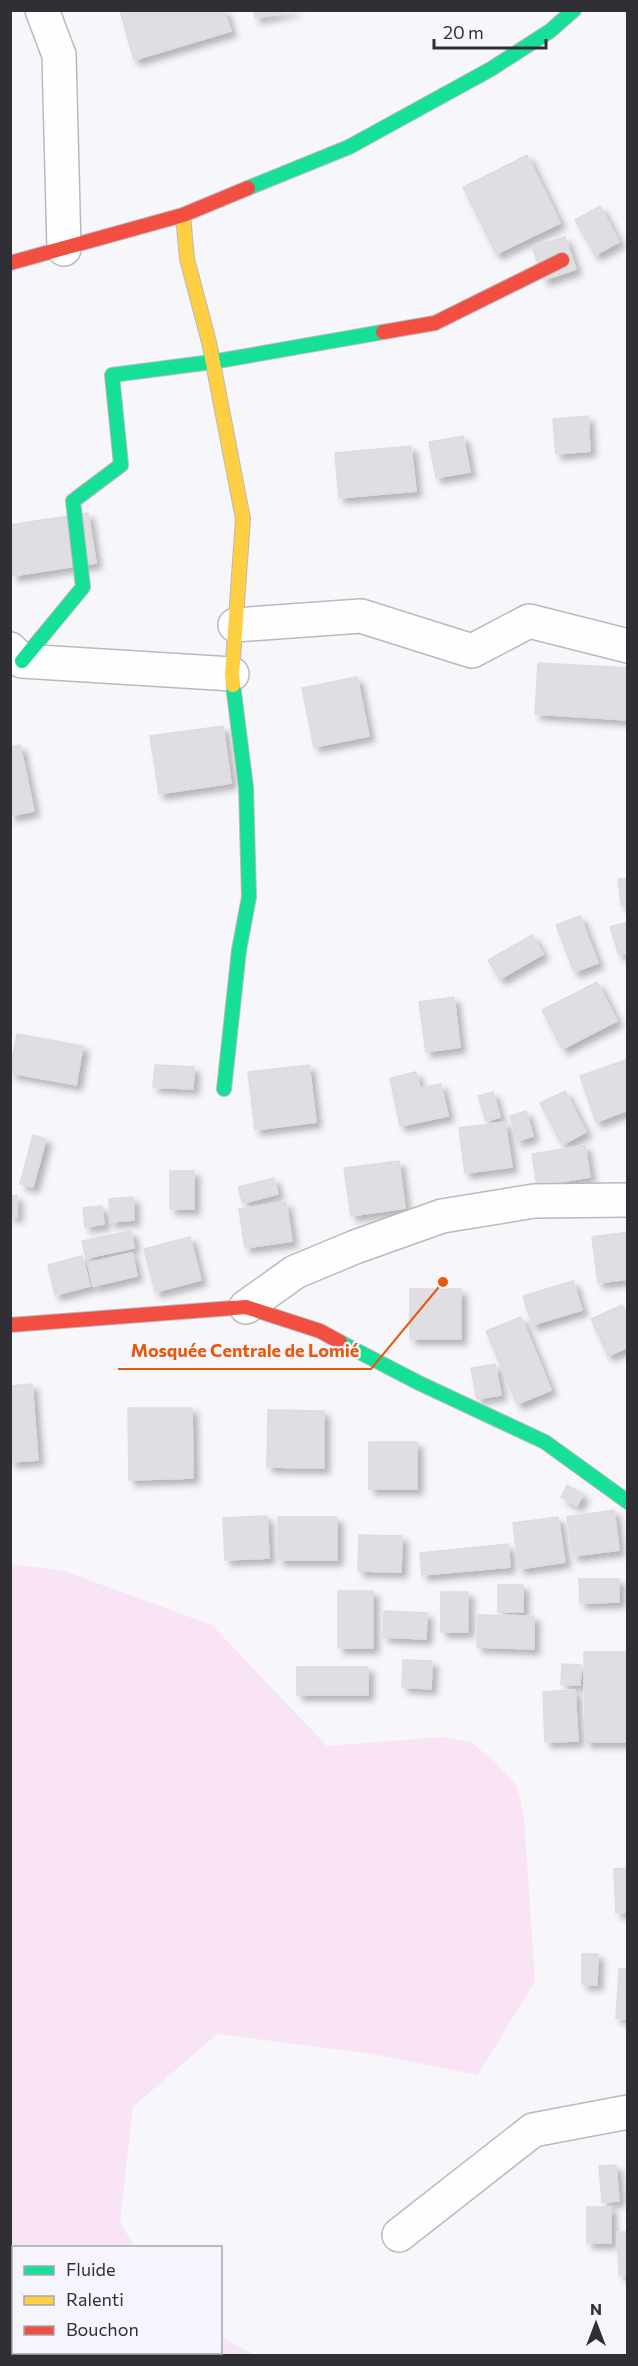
<svg xmlns="http://www.w3.org/2000/svg" width="638" height="2366" font-family="Commissioner,sans-serif">
<style>
.green{fill:#f8e4f4}
.building{fill:#e0dee2;stroke:#dedce1;stroke-width:1.5;filter:url(#shadow)}
.lines{fill:none;stroke-linecap:round;stroke-linejoin:round}
.street-casing{stroke:#bab9be;stroke-width:36}
.fast-casing{stroke:#bab9be;stroke-width:16}
.slow-casing{stroke:#bab9be;stroke-width:16}
.jam-casing{stroke:#bab9be;stroke-width:16}
.street{stroke:#fefefe;stroke-width:33}
.fast{stroke:#16e098;stroke-width:14}
.slow{stroke:#ffcf43;stroke-width:14}
.jam{stroke:#f24e42;stroke-width:14}
.leader{fill:none;stroke:#e8590c;stroke-width:2}
.callout-dot{fill:#e8590c;stroke:#f6f5fd;stroke-width:2}
.callout-label{font-size:18px;text-anchor:middle;font-weight:bold;fill:#e8590c;stroke:#f6f5fd;stroke-width:4.5;stroke-linejoin:round;paint-order:stroke}
</style>
<defs>
<filter id="shadow"><feDropShadow dx="5.5" dy="5.5" stdDeviation="3" flood-color="#0004"/></filter>
</defs>
<rect width="100%" height="100%" fill="#f7f7fb"/>
<path class="green" d="M 11,1564 L 64,1571 L 212,1625 L 327,1746 L 442,1737 L 471,1742 L 495,1762 L 517,1786 L 524,1818 L 535,1981 L 478,2075 L 373,2054 L 217,2034 L 133,2107 L 120,2222 L 135,2247 L 14,2248 L 14,2352 L 220,2352 L 221,2337 L 255,2355 L 11,2355 Z"/>
<path class="building" d="M 120,10 L 224,10 L 231,31 L 134,60 Z
M 254,10 L 296,10 L 255,18 Z
M 527,155 L 560,223 L 496,254 L 463,187 Z
M 600,206 L 619,242 L 595,255 L 575,220 Z
M 565,237 L 576,269 L 544,280 L 532,247 Z
M 588,416 L 590,451 L 556,454 L 553,419 Z
M 463,436 L 470,472 L 436,478 L 429,442 Z
M 411,446 L 416,491 L 339,498 L 335,453 Z
M 88,513 L 96,563 L 13,576 L 10,561 L 10,525 Z
M 538,663 L 628,668 L 628,720 L 535,714 Z
M 357,677 L 369,736 L 314,747 L 302,688 Z
M 223,726 L 231,783 L 159,794 L 150,736 Z
M 20,745 L 34,811 L 10,816 L 10,747 Z
M 628,878 L 628,904 L 621,905 L 618,879 Z
M 580,916 L 598,963 L 574,972 L 556,925 Z
M 628,922 L 628,953 L 619,955 L 610,927 Z
M 532,935 L 543,954 L 500,979 L 488,960 Z
M 597,982 L 617,1021 L 562,1049 L 542,1010 Z
M 454,997 L 460,1047 L 426,1052 L 419,1002 Z
M 17,1034 L 83,1046 L 76,1085 L 10,1073 Z
M 628,1059 L 628,1110 L 596,1122 L 580,1076 Z
M 155,1065 L 194,1067 L 193,1089 L 153,1087 Z
M 309,1065 L 316,1122 L 255,1130 L 248,1072 Z
M 416,1072 L 420,1088 L 441,1084 L 448,1116 L 400,1126 L 390,1078 Z
M 565,1091 L 586,1132 L 562,1145 L 540,1103 Z
M 493,1092 L 500,1117 L 486,1121 L 478,1096 Z
M 526,1111 L 533,1136 L 517,1141 L 510,1116 Z
M 505,1122 L 512,1167 L 465,1173 L 459,1128 Z
M 33,1135 L 46,1139 L 33,1187 L 20,1184 Z
M 585,1145 L 590,1177 L 537,1186 L 532,1154 Z
M 399,1161 L 405,1208 L 351,1216 L 344,1168 Z
M 170,1171 L 194,1171 L 194,1209 L 170,1209 Z
M 274,1178 L 278,1194 L 243,1203 L 238,1187 Z
M 10,1196 L 17,1196 L 17,1217 L 10,1217 Z
M 133,1197 L 134,1220 L 110,1222 L 109,1199 Z
M 286,1202 L 292,1241 L 245,1248 L 239,1209 Z
M 102,1206 L 104,1224 L 85,1227 L 83,1208 Z
M 131,1231 L 134,1248 L 86,1258 L 82,1241 Z
M 628,1232 L 628,1279 L 598,1283 L 592,1237 Z
M 190,1237 L 201,1280 L 155,1292 L 144,1249 Z
M 132,1253 L 137,1276 L 93,1286 L 88,1263 Z
M 82,1256 L 90,1286 L 55,1295 L 48,1265 Z
M 573,1281 L 582,1310 L 532,1325 L 523,1296 Z
M 410,1289 L 461,1289 L 461,1339 L 410,1339 Z
M 622,1305 L 628,1316 L 628,1347 L 608,1356 L 591,1319 Z
M 521,1317 L 551,1390 L 517,1404 L 486,1331 Z
M 495,1364 L 501,1395 L 477,1399 L 471,1368 Z
M 32,1384 L 38,1460 L 10,1462 L 10,1386 Z
M 128,1408 L 192,1408 L 193,1478 L 129,1480 Z
M 268,1410 L 324,1411 L 324,1468 L 267,1467 Z
M 369,1442 L 417,1442 L 417,1489 L 369,1489 Z
M 567,1485 L 583,1495 L 577,1506 L 561,1497 Z
M 614,1510 L 619,1550 L 573,1556 L 567,1517 Z
M 267,1516 L 269,1558 L 225,1560 L 223,1518 Z
M 278,1517 L 337,1517 L 337,1560 L 278,1560 Z
M 558,1517 L 565,1562 L 519,1569 L 513,1523 Z
M 359,1535 L 402,1536 L 401,1572 L 358,1571 Z
M 508,1544 L 510,1567 L 422,1575 L 420,1553 Z
M 579,1579 L 619,1579 L 619,1602 L 580,1603 Z
M 498,1585 L 523,1585 L 523,1612 L 498,1612 Z
M 338,1591 L 373,1591 L 373,1648 L 338,1648 Z
M 441,1592 L 468,1592 L 468,1632 L 441,1632 Z
M 384,1611 L 427,1613 L 426,1639 L 383,1637 Z
M 478,1615 L 534,1616 L 534,1649 L 477,1647 Z
M 584,1652 L 628,1652 L 628,1742 L 585,1742 Z
M 403,1660 L 432,1661 L 431,1689 L 402,1687 Z
M 562,1664 L 581,1665 L 580,1685 L 561,1684 Z
M 297,1667 L 368,1667 L 368,1695 L 297,1695 Z
M 575,1690 L 578,1741 L 545,1742 L 543,1692 Z
M 628,1868 L 628,1912 L 616,1913 L 614,1869 Z
M 582,1954 L 598,1954 L 597,1985 L 582,1984 Z
M 619,1969 L 628,1969 L 628,2019 L 616,2018 Z
M 616,2165 L 619,2201 L 602,2202 L 599,2166 Z
M 587,2207 L 611,2207 L 611,2243 L 587,2243 Z
M 617,2232 L 628,2232 L 628,2274 L 619,2275 Z"/>
<g class="lines">
<defs>
<path id="street" d="M 42,10 L 59,55 L 64,249
M 235,625 L 361,616 L 472,651 L 529,621 L 628,646
M 10,649 L 22,661 L 232,674
M 246,1307 L 295,1272 L 355,1247 L 442,1216 L 534,1201 L 628,1200
M 399,2235 L 533,2130 L 628,2112"/>
<path id="fast" d="M 248,188 L 349,147 L 491,69 L 550,31 L 574,10
M 22,661 L 83,587 L 73,501 L 121,465 L 112,375 L 212,362 L 383,332
M 224,1089 L 239,950 L 249,897 L 246,787 L 233,685
M 340,1342 L 419,1383 L 545,1442 L 628,1502"/>
<path id="slow" d="M 183,215 L 187,259 L 209,342 L 243,519 L 232,674 L 233,685"/>
<path id="jam" d="M 10,263 L 183,215 L 248,188
M 383,332 L 435,323 L 562,260
M 10,1325 L 246,1307 L 320,1331 L 340,1342"/>
</defs>
<use href="#street" class="street-casing"/>
<use href="#fast" class="fast-casing"/>
<use href="#slow" class="slow-casing"/>
<use href="#jam" class="jam-casing"/>
<use href="#street" class="street"/>
<use href="#fast" class="fast"/>
<use href="#slow" class="slow"/>
<use href="#jam" class="jam"/>
</g>
<path class="leader" d="M443 1282L371 1369H118"/>
<circle class="callout-dot" cx="443" cy="1282" r="6"/>
<g class="callout-label">
<text x="245" y="1357">Mosquée Centrale de Lomié</text>
</g>
<rect width="638" height="2366" fill="none" stroke="#302f36" stroke-width="24"/>
<rect x="12" y="2246" width="210" height="108" fill="#f6f5fd" stroke="#a7a6ad" stroke-width="1.5"/>
<rect x="24" y="2266" width="30" height="9" fill="#16e098" stroke="#a7a6ad" stroke-width="1.5"/>
<text x="66" y="2276" font-size="18" fill="#302f36">Fluide</text>
<rect x="24" y="2296" width="30" height="9" fill="#ffcf43" stroke="#a7a6ad" stroke-width="1.5"/>
<text x="66" y="2306" font-size="18" fill="#302f36">Ralenti</text>
<rect x="24" y="2326" width="30" height="9" fill="#f24e42" stroke="#a7a6ad" stroke-width="1.5"/>
<text x="66" y="2336" font-size="18" fill="#302f36">Bouchon</text>
<g transform="translate(596 2324)" stroke="#f6f5fd" stroke-width="4.5" paint-order="stroke">
<path d="M0-4.5L10 22L0 15L-10 22Z" fill="#302f36"/>
<text y="-9" font-size="16" font-weight="bold" text-anchor="middle" fill="#302f36">N</text>
</g>
<path d="M434 39v9h112v-9" fill="none" stroke="#302f36" stroke-width="3"/>
<text x="443" y="39" font-size="18" fill="#302f36" stroke="#f6f5fd" stroke-width="4.5" paint-order="stroke">20 m</text>
</svg>
